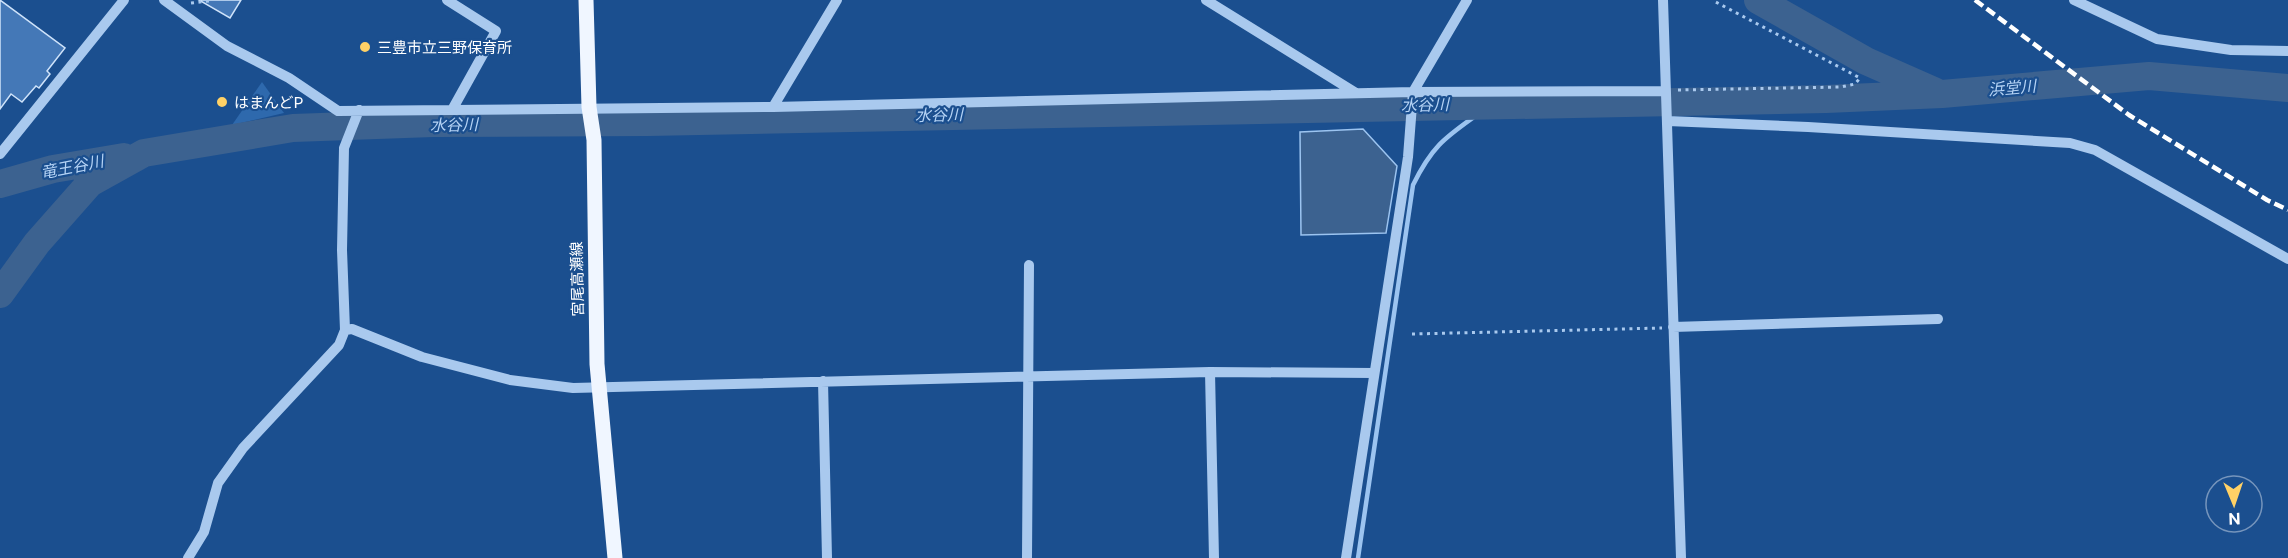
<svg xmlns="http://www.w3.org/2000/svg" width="2288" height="558" font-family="'Public Sans','Noto Sans JP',sans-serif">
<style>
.green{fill:#2e69ad}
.water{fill:#3c6290;stroke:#9cc4f0;stroke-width:1.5}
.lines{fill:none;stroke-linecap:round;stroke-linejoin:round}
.stream{stroke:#9cc4f0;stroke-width:4.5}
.river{stroke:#3c6290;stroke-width:28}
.building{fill:#4478b7;stroke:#cfe3fa;stroke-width:1.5}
.path{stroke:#a9c9ee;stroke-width:3;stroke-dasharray:3 4.5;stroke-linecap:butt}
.minor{stroke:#a9c9ee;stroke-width:10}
.major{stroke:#f0f6ff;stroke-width:15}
.rail{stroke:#fff;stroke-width:4.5;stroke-dasharray:10 4.5;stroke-linecap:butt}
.poi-dot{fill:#ffd166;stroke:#1b4f8f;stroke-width:2}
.labels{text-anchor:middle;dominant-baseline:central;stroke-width:4.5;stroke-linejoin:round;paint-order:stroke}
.poi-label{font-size:15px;fill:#fff;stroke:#1b4f8f;text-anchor:start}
.street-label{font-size:15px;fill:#fff;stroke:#1b4f8f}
.water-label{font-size:16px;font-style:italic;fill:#b5d3f5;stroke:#1b4f8f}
</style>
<rect width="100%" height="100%" fill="#1b4f8f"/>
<path class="green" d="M 262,82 L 284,113 L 232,125 Z"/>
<path class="water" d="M 1363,129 L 1397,166 L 1386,233 L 1301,235 L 1300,132 Z"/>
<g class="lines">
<path class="stream" d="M 1358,558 L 1413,185 C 1435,140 1450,135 1489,106"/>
<path class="river" d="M 1758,0 L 1866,61 L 1934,91
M 0,184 L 53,169 L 124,157
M 0,294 L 37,243 L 90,183 L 144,153 L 293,128 L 433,123 L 648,122 L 1826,99 L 1942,94 L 2149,76 L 2288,88"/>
</g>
<path class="building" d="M 0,0 L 65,48 L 47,71 L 50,74 L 39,88 L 36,86 L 22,102 L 11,94 L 0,109 Z
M 199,0 L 241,0 L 230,18 Z"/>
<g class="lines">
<path class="path" d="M 191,3 L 209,1
M 1678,90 L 1841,87 L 1855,84 L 1860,78 L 1712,0
M 1412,334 L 1662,328"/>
<path class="minor" d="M 164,0 L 227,46 L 289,78 L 338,111 L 773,107 L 1413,92 L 1666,91
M 447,0 L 496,31 L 452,110
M 1206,0 L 1356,93
M 1663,0 L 1681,558
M 2074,0 L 2157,39 L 2231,50 L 2288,51
M 773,107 L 837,0
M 1668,121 L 1808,127 L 2070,143 L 2095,150 L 2288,259
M 0,154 L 124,0
M 1673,327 L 1938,319
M 345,330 L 352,329 L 422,357 L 510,380 L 573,388 L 1210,372 L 1374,373
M 1210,372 L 1214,558
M 823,381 L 827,558
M 188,558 L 204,532 L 218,483 L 243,448 L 339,345 L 345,330 L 342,250 L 344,148 L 359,110
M 1027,558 L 1029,265
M 1346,558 L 1408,157 L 1413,92 L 1467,0"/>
<path class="major" d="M 586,0 L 589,107 L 594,140 L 597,364 L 615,558"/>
<path class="rail" d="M 1975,0 L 2129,115 L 2267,200 L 2288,210"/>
</g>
<g class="poi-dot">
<circle cx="365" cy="47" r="6"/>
<circle cx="222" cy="102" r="6"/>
</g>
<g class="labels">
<g class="poi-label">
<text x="377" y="47">三豊市立三野保育所</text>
<text x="234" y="102">はまんどP</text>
</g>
<g class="street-label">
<text transform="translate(577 279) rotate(-91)">宮尾高瀬線</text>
</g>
<g class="water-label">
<text transform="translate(2012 88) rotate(-5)">浜堂川</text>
<text transform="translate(1425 105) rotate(-1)">水谷川</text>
<text transform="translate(939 115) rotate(-1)">水谷川</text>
<text transform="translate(454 125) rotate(-1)">水谷川</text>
<text transform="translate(72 167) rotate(-11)">竜王谷川</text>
</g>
</g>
<g transform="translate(2234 504) rotate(178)"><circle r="28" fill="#1b4f8f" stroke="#7695bc" stroke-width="1.5"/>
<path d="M0-4.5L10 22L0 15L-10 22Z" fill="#ffd166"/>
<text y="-9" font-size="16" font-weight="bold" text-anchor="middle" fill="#ffffff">N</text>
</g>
</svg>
